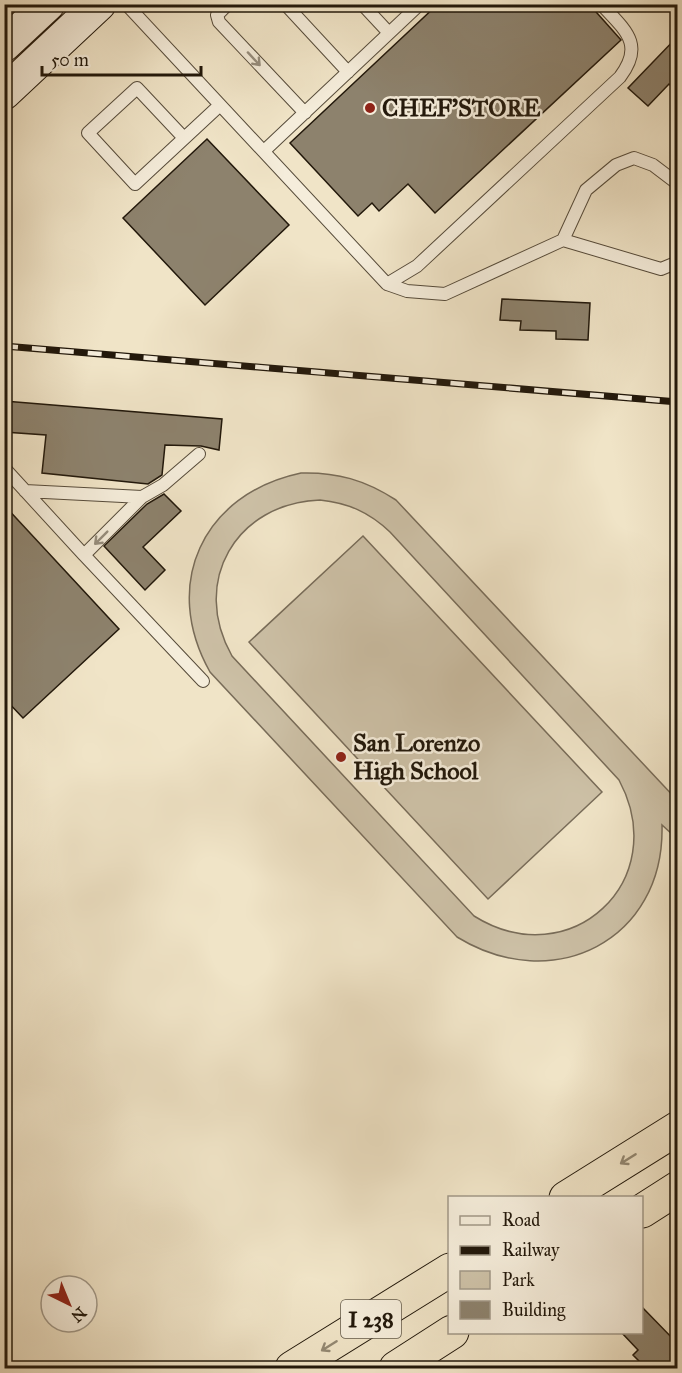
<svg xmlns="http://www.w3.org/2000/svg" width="682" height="1373" font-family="'IM FELL Great Primer',serif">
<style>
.green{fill:#cdc1a7;stroke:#786c59;stroke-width:1.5;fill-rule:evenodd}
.building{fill:#8d826d;stroke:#22180b;stroke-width:1.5}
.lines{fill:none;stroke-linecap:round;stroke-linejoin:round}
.lane-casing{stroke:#564b3a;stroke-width:14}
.secondary-casing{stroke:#22180b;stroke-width:35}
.highway-casing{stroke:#22180b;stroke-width:35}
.lane{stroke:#f5eddb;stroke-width:12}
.secondary{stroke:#f5eddb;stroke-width:33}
.highway{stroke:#f0e4c7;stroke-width:33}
.rail-casing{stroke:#22180b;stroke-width:7}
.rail{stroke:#f5eddb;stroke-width:4.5;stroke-dasharray:14;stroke-linecap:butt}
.oneway{stroke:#968d7d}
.oneway2{stroke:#938872}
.poi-dot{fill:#8f2418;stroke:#f5eddb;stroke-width:2}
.labels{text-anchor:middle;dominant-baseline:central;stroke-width:5;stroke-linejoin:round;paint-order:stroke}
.shield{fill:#f5eddb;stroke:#615849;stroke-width:1.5}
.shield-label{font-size:22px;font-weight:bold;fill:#22180b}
.poi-label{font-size:24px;font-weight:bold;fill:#22180b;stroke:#f5eddb;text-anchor:start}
</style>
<rect width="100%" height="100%" fill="#f0e4c7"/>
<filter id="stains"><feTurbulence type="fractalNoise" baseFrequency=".00333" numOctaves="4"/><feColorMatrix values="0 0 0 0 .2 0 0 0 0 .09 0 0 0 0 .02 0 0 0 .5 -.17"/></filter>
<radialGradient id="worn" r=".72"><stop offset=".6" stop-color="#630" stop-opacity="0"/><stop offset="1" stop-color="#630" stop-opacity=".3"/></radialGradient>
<path class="green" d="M 301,473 C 337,472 365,480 396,500 L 677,800 L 677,831 L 673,835 L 662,825 C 665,941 553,996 457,937 L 210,672 C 161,585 202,494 301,473 ZM 320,500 C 348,503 369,512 390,532 L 619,780 C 673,881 570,976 474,916 L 232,656 C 190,582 236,503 320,500 Z
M 363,536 L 602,792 L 488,899 L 249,642 Z"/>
<path class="building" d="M 438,4 L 589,4 L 621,40 L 435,213 L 408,184 L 379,211 L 372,203 L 358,216 L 290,143 Z
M 678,36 L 678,92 L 669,84 L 648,106 L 628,88 Z
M 207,139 L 289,225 L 205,305 L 123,218 Z
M 502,299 L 590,303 L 588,340 L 556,339 L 556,331 L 520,330 L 521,321 L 500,320 Z
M 4,401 L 222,419 L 219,450 L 201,446 L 165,445 L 162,475 L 148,484 L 42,473 L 46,435 L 4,432 Z
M 164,494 L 181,511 L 143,547 L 165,570 L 145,590 L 104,546 L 147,504 Z
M 4,505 L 119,629 L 23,718 L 4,698 Z
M 642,1307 L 678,1344 L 678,1368 L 646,1368 L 633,1355 L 638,1350 L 621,1332 L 642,1332 Z"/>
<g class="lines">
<defs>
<path id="lane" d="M 126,4 L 387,284 L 417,266 L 620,77 C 645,44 625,30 601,4
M 228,4 L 217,15 L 219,22 L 305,113
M 285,4 L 348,72
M 362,4 L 389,33
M 184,138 L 137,88 L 88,133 L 135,184 L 220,105
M 264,151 L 420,4
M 563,240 L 661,269 L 678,262
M 387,284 L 407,291 L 445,294 L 563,240 L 586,190 L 616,165 L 634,158 L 653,165 L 678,184
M 7,471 L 84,555 L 142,497 L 163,485 L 199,454
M 25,491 L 142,497
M 84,555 L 203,681"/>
<path id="secondary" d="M 4,45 L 48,4
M 4,93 L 99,4"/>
<path id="highway" d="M 566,1198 L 678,1128
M 642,1211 L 678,1188
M 292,1368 L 450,1270
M 396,1368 L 452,1332"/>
</defs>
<use href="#lane" class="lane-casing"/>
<use href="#secondary" class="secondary-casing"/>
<use href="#highway" class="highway-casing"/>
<use href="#lane" class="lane"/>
<use href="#secondary" class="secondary"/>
<use href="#highway" class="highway"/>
<defs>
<path id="rail" d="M 4,346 L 678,402"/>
</defs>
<use href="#rail" class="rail-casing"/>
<use href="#rail" class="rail"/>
</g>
<defs><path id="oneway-shaft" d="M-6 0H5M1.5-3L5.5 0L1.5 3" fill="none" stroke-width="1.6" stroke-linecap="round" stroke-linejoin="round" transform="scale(1.5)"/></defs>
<g class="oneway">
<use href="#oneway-shaft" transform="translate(254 59) rotate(47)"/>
<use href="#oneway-shaft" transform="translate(101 538) rotate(135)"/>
</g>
<g class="oneway2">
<use href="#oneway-shaft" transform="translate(628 1159) rotate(148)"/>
<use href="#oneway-shaft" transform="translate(329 1346) rotate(148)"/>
</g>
<g class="poi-dot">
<circle cx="370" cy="108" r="6"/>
<circle cx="341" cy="757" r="6"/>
</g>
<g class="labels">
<rect class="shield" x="341" y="1300" width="60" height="38" rx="4.5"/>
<g class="shield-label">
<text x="371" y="1319">I 238</text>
</g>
<g class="poi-label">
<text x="382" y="108">CHEF'STORE</text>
<text x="353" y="743">San Lorenzo<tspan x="353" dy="28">High School</tspan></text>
</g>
</g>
<rect width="682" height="1373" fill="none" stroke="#f0e4c7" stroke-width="24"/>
<rect x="6" y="6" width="670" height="1361" fill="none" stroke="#22180b" stroke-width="3"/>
<rect x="12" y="12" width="658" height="1349" fill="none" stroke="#22180b" stroke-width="1.5"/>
<rect x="448" y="1196" width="195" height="138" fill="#f5eddb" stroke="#a19888" stroke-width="1.5"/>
<rect x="460" y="1216" width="30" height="9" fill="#f5eddb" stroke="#a19888" stroke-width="1.5"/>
<text x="502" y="1226" font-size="18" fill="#22180b">Road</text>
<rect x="460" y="1246" width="30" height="9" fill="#22180b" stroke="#a19888" stroke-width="1.5"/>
<text x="502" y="1256" font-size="18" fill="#22180b">Railway</text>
<rect x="460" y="1271" width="30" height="18" fill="#cdc1a7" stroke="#a19888" stroke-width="1.5"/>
<text x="502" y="1286" font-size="18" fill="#22180b">Park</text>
<rect x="460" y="1301" width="30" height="18" fill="#8d826d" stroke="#a19888" stroke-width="1.5"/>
<text x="502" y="1316" font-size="18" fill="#22180b">Building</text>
<g transform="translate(69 1304) rotate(137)"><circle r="28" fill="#f5eddb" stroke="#a19888" stroke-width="1.5"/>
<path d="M0-4.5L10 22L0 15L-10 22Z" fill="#8f2418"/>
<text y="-9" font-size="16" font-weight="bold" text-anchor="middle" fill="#22180b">N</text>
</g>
<path d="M42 66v9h159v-9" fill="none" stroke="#22180b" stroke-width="3"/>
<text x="51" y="66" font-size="18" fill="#22180b" stroke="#f5eddb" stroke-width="4.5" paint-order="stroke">50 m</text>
<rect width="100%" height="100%" filter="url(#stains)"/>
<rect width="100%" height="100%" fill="url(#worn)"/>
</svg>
